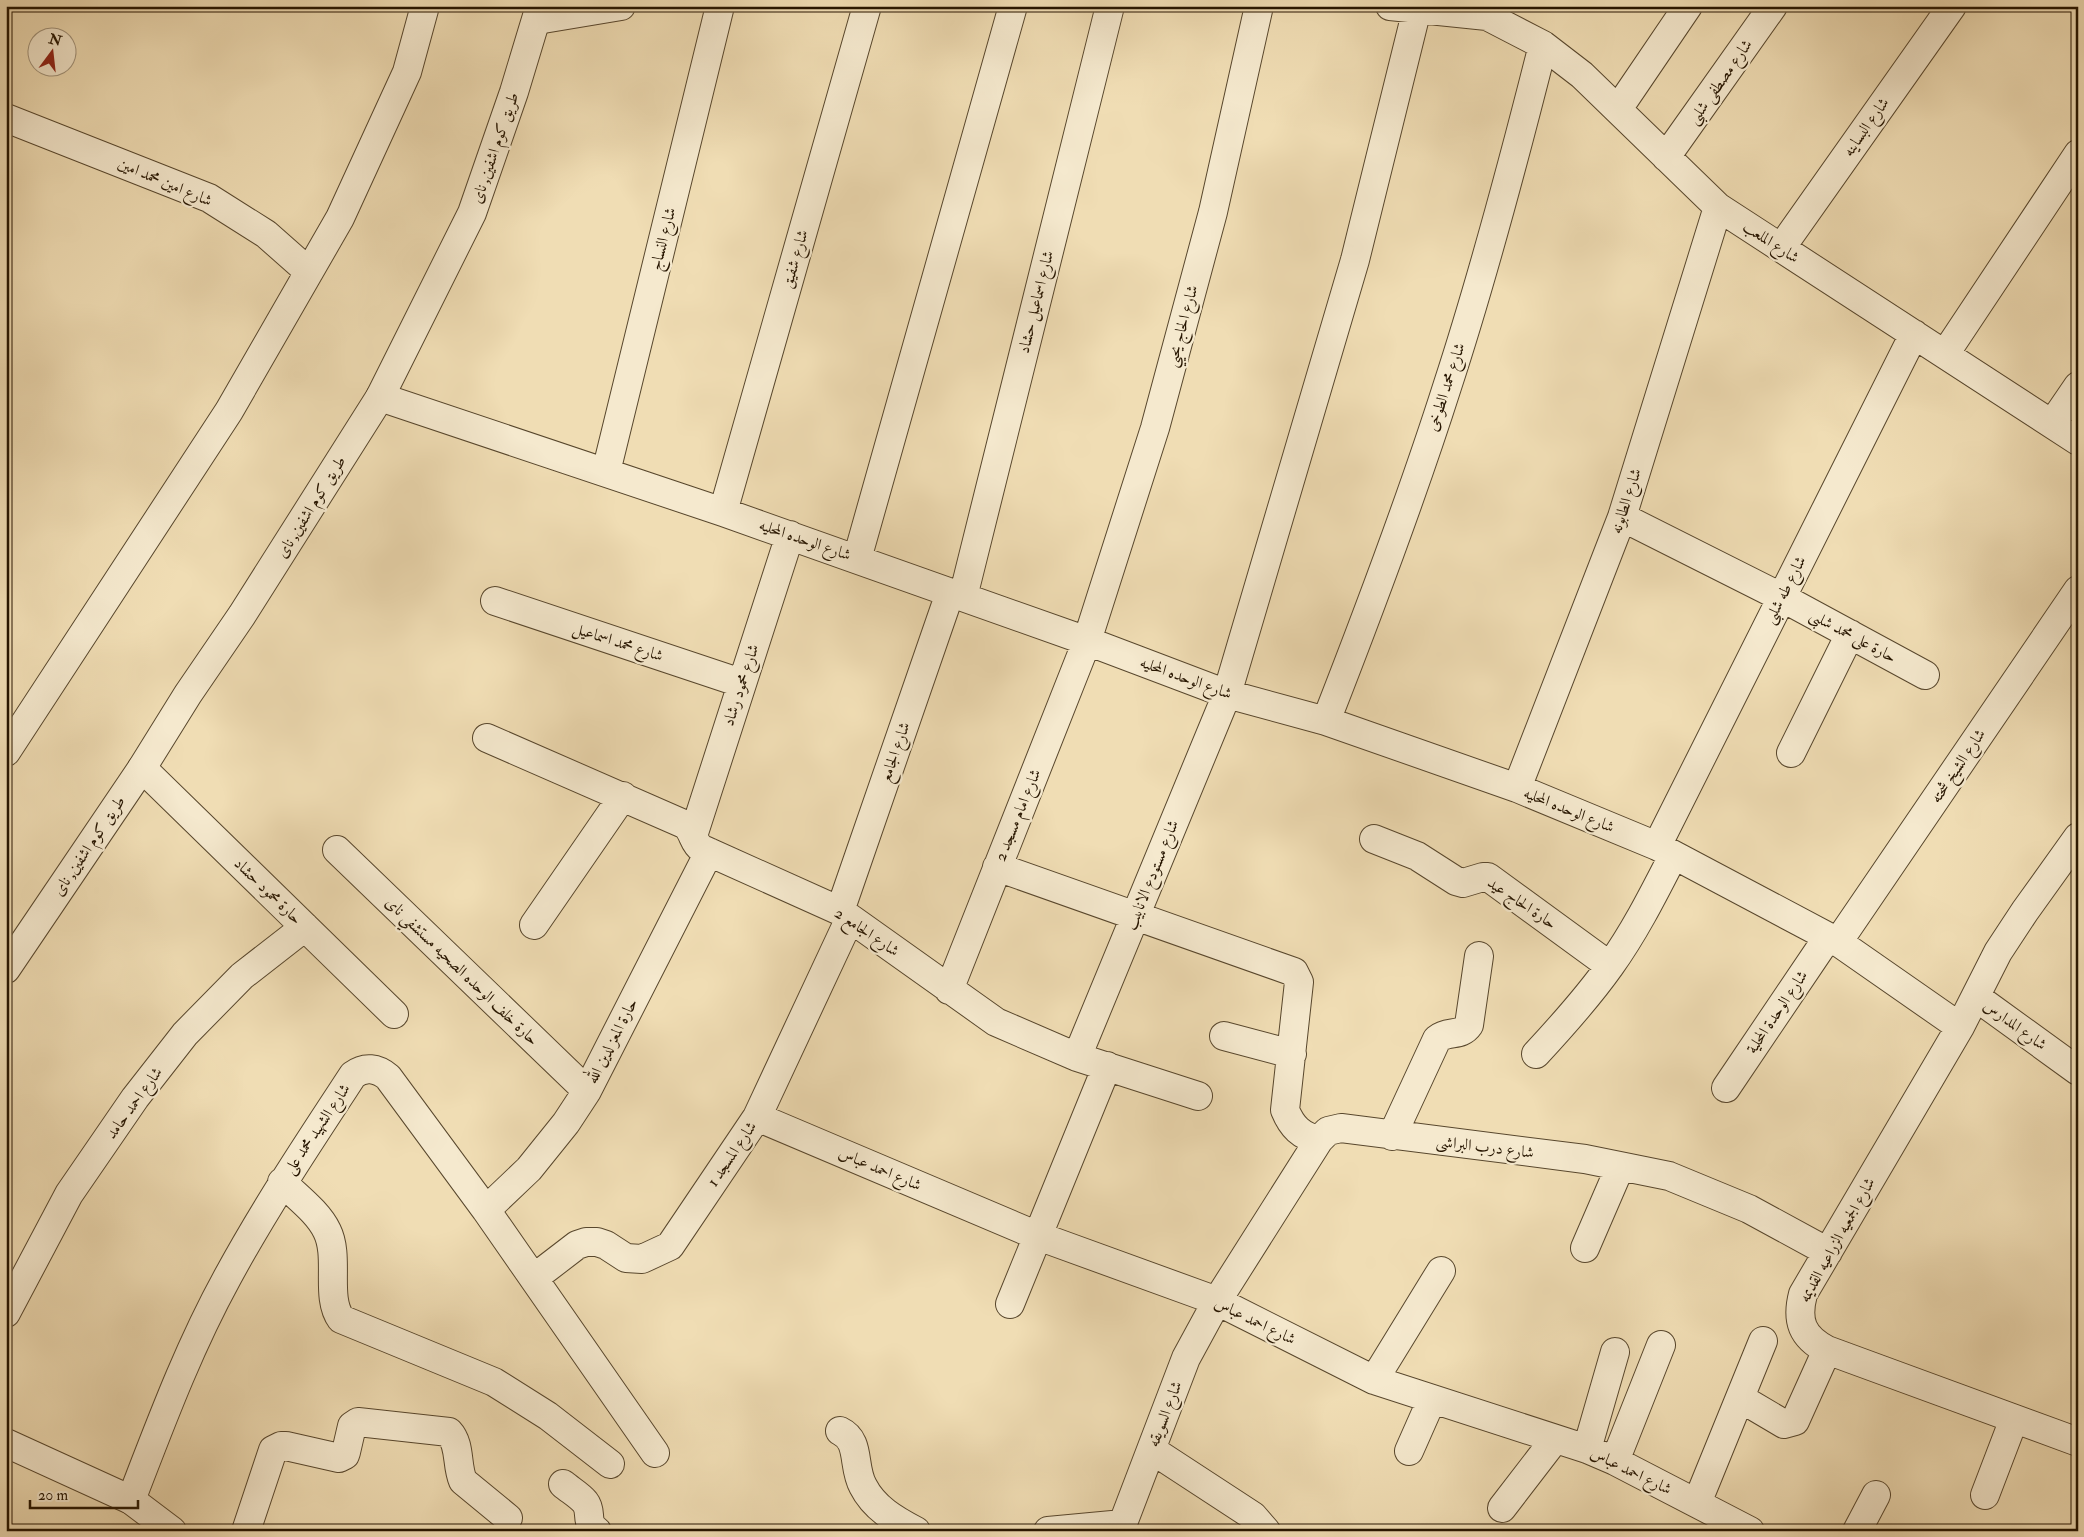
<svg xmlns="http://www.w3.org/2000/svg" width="2084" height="1537" font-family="'IM FELL Double Pica',Amiri,serif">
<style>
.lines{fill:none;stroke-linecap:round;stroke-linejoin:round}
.minor-casing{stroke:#58472d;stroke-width:30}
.tertiary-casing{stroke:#58472d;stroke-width:30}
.minor{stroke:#f5e9ce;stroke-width:28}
.tertiary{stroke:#f5e9ce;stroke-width:28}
.labels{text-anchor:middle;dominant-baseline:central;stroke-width:4.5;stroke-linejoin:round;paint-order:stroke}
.street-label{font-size:16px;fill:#261500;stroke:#f5e9ce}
</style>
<rect width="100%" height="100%" fill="#f0ddb4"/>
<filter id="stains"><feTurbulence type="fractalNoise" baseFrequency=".004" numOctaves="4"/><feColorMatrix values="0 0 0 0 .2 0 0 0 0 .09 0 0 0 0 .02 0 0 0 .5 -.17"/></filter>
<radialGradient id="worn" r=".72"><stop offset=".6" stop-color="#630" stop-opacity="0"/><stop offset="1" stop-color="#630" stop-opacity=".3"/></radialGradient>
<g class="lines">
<defs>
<path id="minor" d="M 1390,6 L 1487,16 L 1543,45 L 1582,75 L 1718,207 L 2078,441
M 537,20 L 621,6
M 1618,109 L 1688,6
M 6,118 L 209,198 L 266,234 L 309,272
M 1666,157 L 1773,6
M 1781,248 L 1952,6
M 1945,354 L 2078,154
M 380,397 L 723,512 L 1087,641 L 1227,694 L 1326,721 L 1517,788 L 1657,846 L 1838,942 L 1960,1027
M 2052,424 L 2078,386
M 606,472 L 720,6
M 723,512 L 867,6
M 1622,517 L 1781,597 L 1925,675
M 857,559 L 1013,6
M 963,597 L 1110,6
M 495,601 L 741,683
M 1326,721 C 1369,611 1411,500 1447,387 C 1484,274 1514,160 1543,45
M 487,738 L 686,825 C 694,833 693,843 702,849 L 840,911 L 996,1022 L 1077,1057 L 1198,1096
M 6,752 L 229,411 L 340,218 L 407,72 L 425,6
M 1791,753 L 1850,634
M 142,768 L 394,1014
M 1517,788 L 1622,517 L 1718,207
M 693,836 L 790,535
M 2078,837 L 2025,911 L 1998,952 L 1960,1027 L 1803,1294 C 1796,1321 1802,1337 1827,1350 L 2078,1442
M 1374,839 L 1417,856 L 1456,881 L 1463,883 L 1483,877 L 1488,877 L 1610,966
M 1657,846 L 1914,334
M 337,850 L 587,1091
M 997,867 L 1294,972 L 1299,982 L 1285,1110 C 1292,1127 1301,1136 1319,1140
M 840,911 L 950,593
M 534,925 L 623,796
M 1838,942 L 2078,590
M 949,990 L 1087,641 L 1155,428 L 1213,212 L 1259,6
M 1976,997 L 2078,1071
M 1224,1036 L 1292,1054
M 1536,1054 C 1562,1026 1588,997 1610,966 C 1635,931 1654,893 1673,856
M 1077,1057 L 1227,694 L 1355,260 L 1417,9
M 1726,1088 L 1828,937
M 757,1117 L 1038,1236 L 1217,1301 L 1374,1380 L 1587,1449 L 1615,1461 L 1750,1531
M 1392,1136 L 1437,1039 C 1448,1030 1461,1037 1469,1025 L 1479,956
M 282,1182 C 297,1197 318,1212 327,1231 C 340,1257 325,1297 341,1319 L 494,1382 L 548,1416 L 610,1464
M 486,1210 L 529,1169 L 566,1123 L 587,1091 L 709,852
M 1585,1248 L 1620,1167
M 534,1278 L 577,1245 L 586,1242 L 597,1242 L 606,1245 L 626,1258 L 642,1259 L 670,1246 L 757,1117 L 850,918
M 1010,1304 L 1107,1066
M 6,1313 L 69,1194 L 135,1098 L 185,1034 L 242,976 L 305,927
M 1374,1380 L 1441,1271
M 1740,1398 L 1784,1424 L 1795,1421 L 1827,1350
M 840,1431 C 861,1441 852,1466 863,1486 C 874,1508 895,1520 916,1531
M 1587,1449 L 1615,1352
M 1152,1450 L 1253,1516 L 1266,1531
M 1409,1451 L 1432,1399
M 1615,1461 L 1661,1345
M 563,1484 C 570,1490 579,1495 585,1502 C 593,1512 584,1522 597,1531
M 1985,1495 L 2014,1419
M 131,1500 C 160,1425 188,1349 227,1278 C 265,1208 309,1142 353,1075 C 365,1066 377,1068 388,1077 L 486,1210 L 655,1453
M 1697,1503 L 1763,1341
M 1502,1508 L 1555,1439
M 246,1531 L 273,1450 L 281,1446 L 286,1446 L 339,1458 L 345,1455 L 346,1452 L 352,1426 L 358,1422 L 449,1432 C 461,1445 456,1465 463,1481 L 508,1518
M 1048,1531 L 1123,1524
M 1120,1531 L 1186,1358 L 1217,1301 L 1319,1140 L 1328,1131 L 1341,1128 L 1585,1159 L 1669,1176 L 1749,1209 L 1828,1252
M 1857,1531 L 1876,1495"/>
<path id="tertiary" d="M 6,969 L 142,768 L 188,694 L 242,615 L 380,397 L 472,213 L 514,92 L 540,6
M 6,1443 L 131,1500 L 172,1531"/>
</defs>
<use href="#minor" class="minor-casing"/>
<use href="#tertiary" class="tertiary-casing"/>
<use href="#minor" class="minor"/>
<use href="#tertiary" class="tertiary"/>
</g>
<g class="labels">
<g class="street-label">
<text transform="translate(1720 82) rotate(-55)">شارع مصطفى شلبى</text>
<text transform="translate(1866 127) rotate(-55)">شارع البساينه</text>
<text transform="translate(495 148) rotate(-71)">طريق كوم اشفين, ناى</text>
<text transform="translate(165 182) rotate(23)">شارع امين محمد امين</text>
<text transform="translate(663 239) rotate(-76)">شارع النساج</text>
<text transform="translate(1771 242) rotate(33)">شارع الملعب</text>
<text transform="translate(795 259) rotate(-74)">شارع شفيق</text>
<text transform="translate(1036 302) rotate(-76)">شارع اسماعيل حشاد</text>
<text transform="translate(1182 326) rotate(-75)">شارع الحاج يحيي</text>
<text transform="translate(1446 387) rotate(-72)">شارع محمد الطوخى</text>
<text transform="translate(1626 501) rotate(-72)">شارع الطابونه</text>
<text transform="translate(311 507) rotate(-58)">طريق كوم اشفين, ناى</text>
<text transform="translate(805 540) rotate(19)">شارع الوحده المحليه</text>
<text transform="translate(1785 590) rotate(-63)">شارع طه شلبى</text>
<text transform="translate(1853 636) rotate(28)">حارة على محمد شلبى</text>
<text transform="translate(618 642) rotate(18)">شارع محمد اسماعيل</text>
<text transform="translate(1186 678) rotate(20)">شارع الوحده المحليه</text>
<text transform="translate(741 685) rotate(-72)">شارع محمود رشاد</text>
<text transform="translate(895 752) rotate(-71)">شارع الجامع</text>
<text transform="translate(1958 766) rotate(-56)">شارع الشيخ شحته</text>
<text transform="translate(1569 810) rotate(22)">شارع الوحده المحليه</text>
<text transform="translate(1018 815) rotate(-68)">شارع امام مسجد 2</text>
<text transform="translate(89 846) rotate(-56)">طريق كوم اشفين, ناى</text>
<text transform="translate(1152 875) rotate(-68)">شارع مستودع الانابيب</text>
<text transform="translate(268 891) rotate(44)">حارة محمود حشاد</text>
<text transform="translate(1522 903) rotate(34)">حارة الحاج عيد</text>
<text transform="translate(867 932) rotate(34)">شارع الجامع 2</text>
<text transform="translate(462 971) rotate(44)">حارة خلف الوحده الصحيه مستشفي ناى</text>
<text transform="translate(1777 1012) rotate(-56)">شارع الوحدة المحلية</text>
<text transform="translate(2015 1025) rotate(36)">شارع المدارس</text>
<text transform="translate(612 1041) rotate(-63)">حارة المعز لدين الله</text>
<text transform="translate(134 1103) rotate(-54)">شارع احمد حامد</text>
<text transform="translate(317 1129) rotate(-56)">شارع الشهيد محمد على</text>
<text transform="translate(1485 1147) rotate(7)">شارع درب البراشى</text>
<text transform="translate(732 1154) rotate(-56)">شارع المسجد 1</text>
<text transform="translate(880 1169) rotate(23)">شارع احمد عباس</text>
<text transform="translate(1837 1240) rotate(-61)">شارع الجمعيه الزراعيه القديمه</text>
<text transform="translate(1255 1321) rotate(26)">شارع احمد عباس</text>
<text transform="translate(1165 1414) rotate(-69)">شارع السويقه</text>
<text transform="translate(1631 1471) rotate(26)">شارع احمد عباس</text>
</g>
</g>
<rect width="2084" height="1537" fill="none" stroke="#f0ddb4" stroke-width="25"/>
<rect x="8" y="8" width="2069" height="1522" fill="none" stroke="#261500" stroke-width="2.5"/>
<rect x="12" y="12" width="2059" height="1512" fill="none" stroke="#261500"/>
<g transform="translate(52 52) rotate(15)"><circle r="24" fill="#f5e9ce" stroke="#a2947c"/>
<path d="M0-4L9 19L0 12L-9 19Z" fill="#8f2418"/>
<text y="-8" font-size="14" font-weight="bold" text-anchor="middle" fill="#261500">N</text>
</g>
<path d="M30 1500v8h108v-8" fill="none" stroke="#261500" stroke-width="2.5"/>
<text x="38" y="1500" font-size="15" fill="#261500" stroke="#f5e9ce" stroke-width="4" paint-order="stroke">20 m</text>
<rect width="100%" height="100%" filter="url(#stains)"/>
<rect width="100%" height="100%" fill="url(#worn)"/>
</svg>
